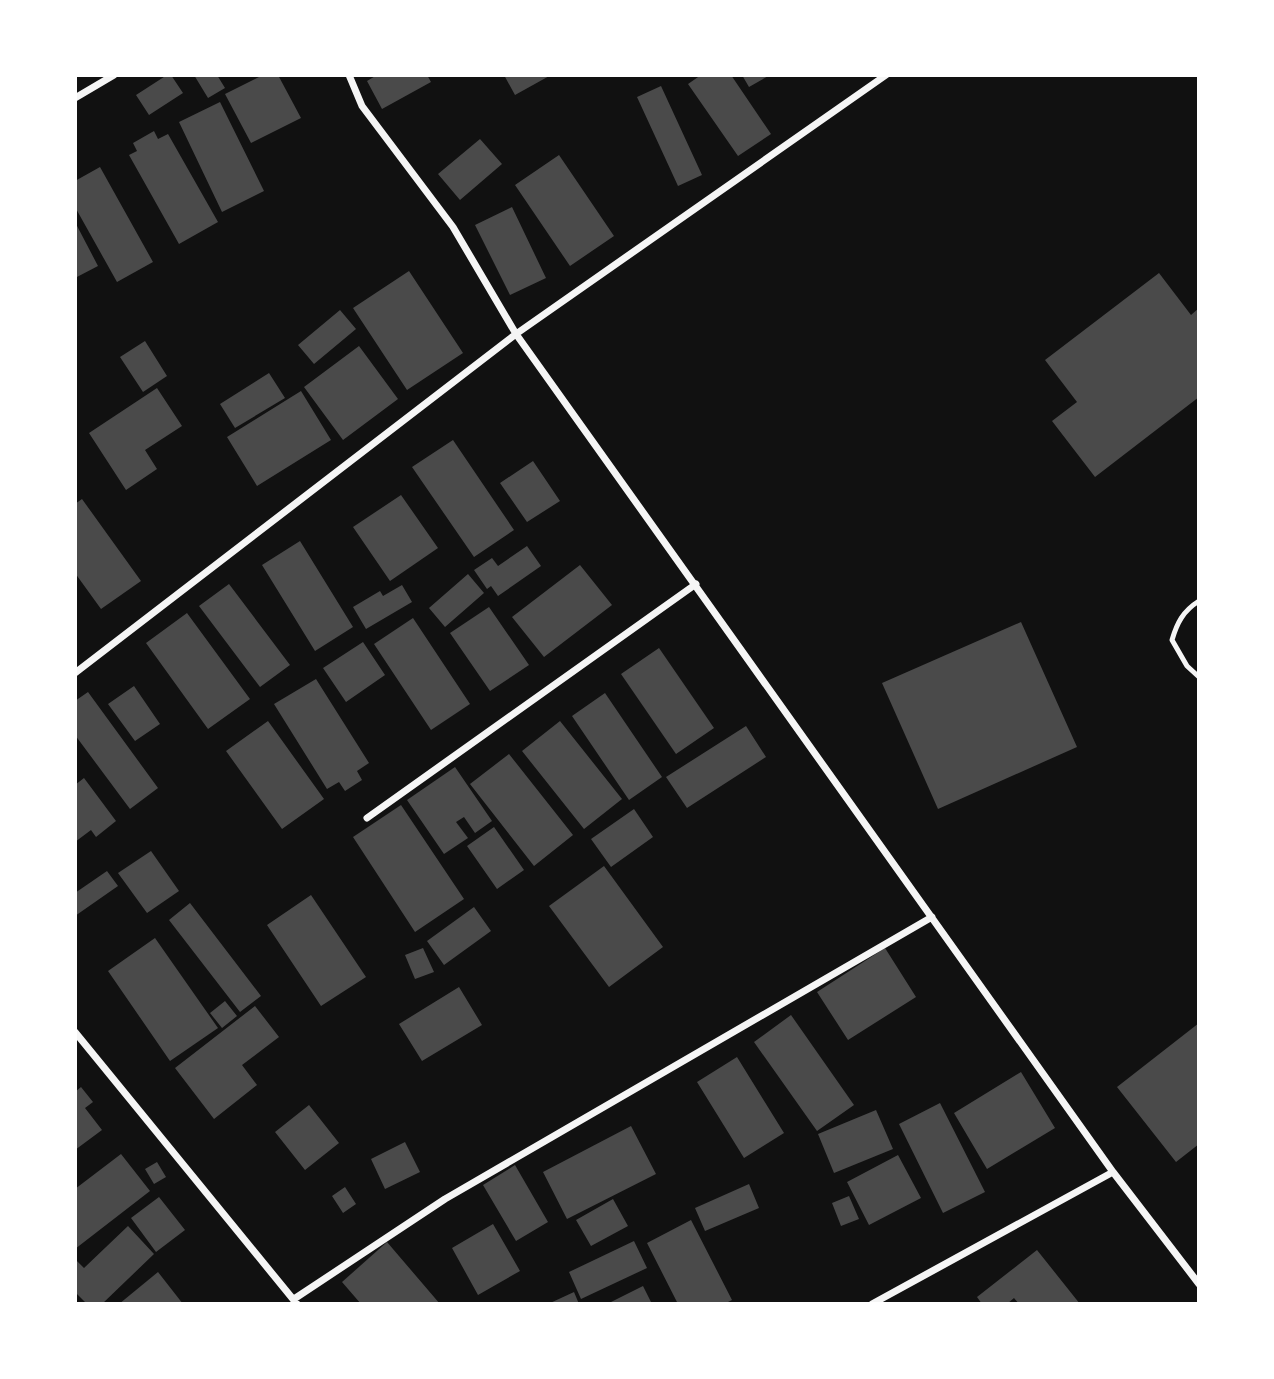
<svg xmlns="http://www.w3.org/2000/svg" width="1274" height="1379" font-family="Rubik,sans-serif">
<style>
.building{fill:#4a4a4a}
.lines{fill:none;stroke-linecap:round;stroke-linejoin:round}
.service{stroke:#f5f5f5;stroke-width:5}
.minor{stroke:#f5f5f5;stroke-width:7}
</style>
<rect width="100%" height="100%" fill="#111"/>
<path class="building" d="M 167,75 L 171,75 L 183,93 L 149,115 L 136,95 Z
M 194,75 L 217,75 L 225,88 L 208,98 Z
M 263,75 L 278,75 L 301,118 L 251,143 L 225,94 Z
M 377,75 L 427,75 L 431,82 L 382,109 L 367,81 Z
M 504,75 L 551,75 L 515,95 Z
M 701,75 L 731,75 L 771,134 L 738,156 L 688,84 Z
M 742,75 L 770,75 L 749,87 Z
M 661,86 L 702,175 L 678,186 L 637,97 Z
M 220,102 L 264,191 L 222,212 L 179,122 Z
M 154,131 L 158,139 L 168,134 L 218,222 L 179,244 L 129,155 L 137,151 L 133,143 Z
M 480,139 L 502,164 L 460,200 L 438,174 Z
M 559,155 L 614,236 L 570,266 L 515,185 Z
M 100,167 L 153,262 L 117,282 L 75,207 L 75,181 Z
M 512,207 L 546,278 L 510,295 L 475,225 Z
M 75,222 L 98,266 L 75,278 Z
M 409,271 L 463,353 L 407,390 L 353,308 Z
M 1159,273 L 1191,315 L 1199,308 L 1199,397 L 1095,477 L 1052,421 L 1077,402 L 1045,360 Z
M 340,310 L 356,329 L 314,364 L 298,345 Z
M 145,341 L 167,376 L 143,392 L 120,357 Z
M 359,346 L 398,399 L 343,440 L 304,387 Z
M 269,373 L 285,398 L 235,428 L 220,404 Z
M 157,388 L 182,426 L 145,450 L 157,469 L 126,490 L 89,433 Z
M 301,391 L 331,440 L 257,486 L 227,437 Z
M 453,440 L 514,530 L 474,557 L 412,467 Z
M 533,461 L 560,501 L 527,522 L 500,483 Z
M 401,495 L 438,548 L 390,581 L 353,527 Z
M 82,499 L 141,581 L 101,609 L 75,573 L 75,504 Z
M 300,541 L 353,627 L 315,651 L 262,565 Z
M 527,546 L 541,566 L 498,596 L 491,586 L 487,589 L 474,570 L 492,558 L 498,566 Z
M 580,565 L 612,605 L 544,657 L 512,617 Z
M 468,574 L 484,593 L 445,627 L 429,608 Z
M 229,584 L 290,665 L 260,687 L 199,606 Z
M 402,585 L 412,602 L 366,629 L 353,607 L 380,591 L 383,596 Z
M 489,607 L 529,665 L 490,691 L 450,633 Z
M 187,613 L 250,699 L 208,729 L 146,643 Z
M 413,618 L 470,704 L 431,730 L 374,644 Z
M 1021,622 L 1077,747 L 938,809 L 882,683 Z
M 363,642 L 385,675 L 346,702 L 323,668 Z
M 659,648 L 714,728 L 676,754 L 621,674 Z
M 316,679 L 369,763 L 357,771 L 362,780 L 345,791 L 339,782 L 327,789 L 274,704 Z
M 134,686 L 160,724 L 135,741 L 108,704 Z
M 88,692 L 158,788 L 130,809 L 75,735 L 75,701 Z
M 605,693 L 662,777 L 629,800 L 572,716 Z
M 268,721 L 324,799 L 282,829 L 226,751 Z
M 560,721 L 622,799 L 584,829 L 522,751 Z
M 746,726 L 766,757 L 687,808 L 666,777 Z
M 509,754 L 573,835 L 534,866 L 470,784 Z
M 455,767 L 492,821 L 475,833 L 464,817 L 456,822 L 468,838 L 444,854 L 407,800 Z
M 84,778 L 116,821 L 96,837 L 91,830 L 75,842 L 75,785 Z
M 401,805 L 464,899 L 415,932 L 353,837 Z
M 634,809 L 653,837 L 611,867 L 591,839 Z
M 494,827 L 524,870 L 497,889 L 467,846 Z
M 151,851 L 179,891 L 147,913 L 118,873 Z
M 604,866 L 663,947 L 609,987 L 549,906 Z
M 107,871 L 118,886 L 75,916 L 75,893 Z
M 311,895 L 366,977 L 321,1006 L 267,925 Z
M 190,903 L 261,996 L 240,1012 L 169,920 Z
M 474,907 L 491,931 L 444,965 L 427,941 Z
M 155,938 L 218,1028 L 170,1061 L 108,971 Z
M 423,948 L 434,972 L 415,979 L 405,955 Z
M 885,948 L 916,997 L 848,1040 L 817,992 Z
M 459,987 L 482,1025 L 422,1061 L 399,1024 Z
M 225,1001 L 237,1016 L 222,1028 L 210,1013 Z
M 255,1006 L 279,1037 L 242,1065 L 257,1085 L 214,1119 L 175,1068 Z
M 791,1015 L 854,1105 L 817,1131 L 754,1042 Z
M 1199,1023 L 1199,1144 L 1176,1162 L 1117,1087 Z
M 737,1057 L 784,1133 L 744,1158 L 697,1082 Z
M 1021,1072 L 1055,1128 L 987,1169 L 954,1113 Z
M 81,1087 L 93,1102 L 85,1108 L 102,1130 L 75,1150 L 75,1092 Z
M 940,1103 L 985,1192 L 943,1213 L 899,1124 Z
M 309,1105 L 339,1143 L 305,1170 L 275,1132 Z
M 876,1110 L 893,1149 L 834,1173 L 818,1134 Z
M 631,1126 L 656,1174 L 567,1219 L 543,1172 Z
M 405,1142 L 420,1172 L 385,1189 L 371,1159 Z
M 121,1154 L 150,1191 L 75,1249 L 75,1189 Z
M 898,1155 L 921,1198 L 869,1225 L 847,1182 Z
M 157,1162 L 166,1177 L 154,1184 L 145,1169 Z
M 515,1165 L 548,1222 L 516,1241 L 483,1185 Z
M 749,1184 L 759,1208 L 705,1231 L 695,1208 Z
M 345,1187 L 356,1204 L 343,1213 L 332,1196 Z
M 849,1196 L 859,1219 L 841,1226 L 832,1203 Z
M 159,1197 L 185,1230 L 156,1252 L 131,1218 Z
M 613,1199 L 628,1226 L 591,1246 L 576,1220 Z
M 691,1220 L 732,1300 L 724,1304 L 678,1304 L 647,1243 Z
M 493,1224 L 520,1271 L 478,1295 L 452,1248 Z
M 128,1226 L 154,1254 L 102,1304 L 87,1304 L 75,1292 L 75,1259 L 84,1268 Z
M 634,1241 L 647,1268 L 581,1299 L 569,1272 Z
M 387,1242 L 440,1304 L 361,1304 L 342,1282 Z
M 1037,1250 L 1080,1304 L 1019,1304 L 1014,1298 L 1007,1304 L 982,1304 L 977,1297 Z
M 158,1272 L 183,1304 L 119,1304 Z
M 643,1286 L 652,1304 L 607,1304 Z
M 574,1292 L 579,1304 L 548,1304 Z"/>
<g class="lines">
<path class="service" d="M 1199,601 C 1183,611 1177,623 1172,640 L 1187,666 L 1199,677"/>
<path class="minor" d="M 349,75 L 362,106 L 453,227 L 516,334 L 1113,1172
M 75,98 L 114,75
M 75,673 L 516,334 L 886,75
M 367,818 L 696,584
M 75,1032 L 297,1304
M 294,1299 L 445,1199 L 932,917
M 872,1304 L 1113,1172 L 1199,1284"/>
</g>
<rect width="1274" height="1379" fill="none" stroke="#ffffff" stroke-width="154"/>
</svg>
